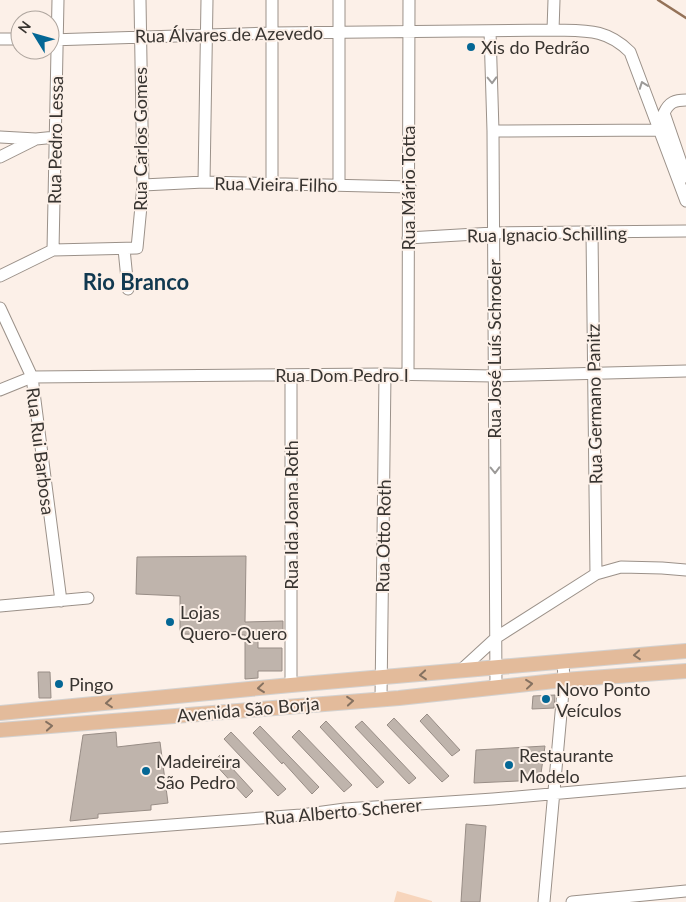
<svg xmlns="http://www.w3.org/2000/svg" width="686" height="902" font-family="Lato,sans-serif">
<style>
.green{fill:#f7d5bc}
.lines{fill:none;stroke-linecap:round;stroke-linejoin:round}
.stream{stroke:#947258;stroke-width:2.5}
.building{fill:#bfb4ac;stroke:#988d86}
.minor-casing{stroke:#9b9189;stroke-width:13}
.major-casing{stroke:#d3d2d1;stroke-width:16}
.minor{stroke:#fff;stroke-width:11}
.major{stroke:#e3bb9b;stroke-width:14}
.oneway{stroke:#9c9a98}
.oneway2{stroke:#857160}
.poi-dot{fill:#046795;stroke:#fcf0e8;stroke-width:2}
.labels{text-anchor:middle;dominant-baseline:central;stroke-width:4;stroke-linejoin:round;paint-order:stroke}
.street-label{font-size:18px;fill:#383430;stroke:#fcf0e8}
.poi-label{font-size:18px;fill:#383430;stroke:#fcf0e8;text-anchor:start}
.district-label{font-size:22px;font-weight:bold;fill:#113950;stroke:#fcf0e8}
</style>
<rect width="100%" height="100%" fill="#fcf0e8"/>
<path class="green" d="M 397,891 L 432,901 L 432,902 L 394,902 Z"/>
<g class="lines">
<path class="stream" d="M 658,0 L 686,18"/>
</g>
<path class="building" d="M 246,556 L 245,622 L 283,621 L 283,634 L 258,634 L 258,648 L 282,648 L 282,671 L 258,671 L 258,678 L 245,679 L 245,635 L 180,634 L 180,596 L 136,594 L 137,557 Z
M 38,672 L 50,672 L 51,698 L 39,698 Z
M 555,695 L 554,708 L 532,709 L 533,696 Z
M 427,714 L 460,750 L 452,756 L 420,721 Z
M 394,718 L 449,776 L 442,782 L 387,725 Z
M 326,721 L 384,782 L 377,788 L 320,727 Z
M 362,721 L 416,778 L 409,784 L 355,727 Z
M 260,726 L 319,787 L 312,794 L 283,762 L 282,764 L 253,733 Z
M 299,730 L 352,785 L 344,792 L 292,737 Z
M 116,732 L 117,747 L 160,742 L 168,803 L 151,805 L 151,810 L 98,814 L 98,818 L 70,821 L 83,735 Z
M 231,732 L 286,789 L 278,796 L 224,739 Z
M 545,746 L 540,780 L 474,783 L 476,750 Z
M 220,755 L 253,791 L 246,798 L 213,762 Z
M 466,824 L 486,826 L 480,902 L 461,902 Z"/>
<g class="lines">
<defs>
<path id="minor" d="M 272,0 L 272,183
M 553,30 L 554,0
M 490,31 L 493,131 L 496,688
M 0,39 L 20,39
M 50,40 L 272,33 L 553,30 C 585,31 606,28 630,52 L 686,201
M 686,100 C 675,100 669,102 664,113 L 686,177
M 493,131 L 661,130
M 0,137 L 36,139 L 56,137
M 0,157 L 34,140
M 204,182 L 207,0
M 143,185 L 204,182 L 410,187
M 339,185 L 339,0
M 592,233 L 596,574
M 408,238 L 493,233 L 686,231
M 124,249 L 128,289
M 53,250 L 58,0
M 0,276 L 53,250 L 137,248 L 143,185 L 140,0
M 0,308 L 32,377 L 61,601
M 408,375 L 409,0
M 0,390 L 32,377 L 385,374 L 493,376 L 686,371
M 0,606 L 88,598
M 460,671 L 497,637 L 596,574 L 621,567 L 662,568 L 686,570
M 291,685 L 291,375
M 381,698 L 385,374
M 0,838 L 301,815 L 345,809 L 493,799 L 686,782
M 544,902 L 564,680 L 563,662
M 572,902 L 686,891"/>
<path id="major" d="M 0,713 L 291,685 L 686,651
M 0,730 L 399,698 L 564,680 L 686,671"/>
</defs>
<use href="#minor" class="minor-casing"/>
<use href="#major" class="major-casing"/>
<use href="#minor" class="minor"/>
<use href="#major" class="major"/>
</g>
<defs><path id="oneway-chevron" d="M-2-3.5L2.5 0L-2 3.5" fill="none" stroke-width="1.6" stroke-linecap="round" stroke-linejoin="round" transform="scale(1.25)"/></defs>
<g class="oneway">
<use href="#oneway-chevron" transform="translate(492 80) rotate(88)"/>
<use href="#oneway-chevron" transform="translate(643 85) rotate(-110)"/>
<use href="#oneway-chevron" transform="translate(495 470) rotate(89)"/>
</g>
<g class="oneway2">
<use href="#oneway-chevron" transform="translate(637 655) rotate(175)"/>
<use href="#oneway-chevron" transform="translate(423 675) rotate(175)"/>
<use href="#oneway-chevron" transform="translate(529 684) rotate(-6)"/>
<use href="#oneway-chevron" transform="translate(261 688) rotate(174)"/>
<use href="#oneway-chevron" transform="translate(350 701) rotate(-5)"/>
<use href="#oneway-chevron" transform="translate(109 703) rotate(175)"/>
<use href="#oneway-chevron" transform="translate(49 726) rotate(-5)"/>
</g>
<g class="poi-dot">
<circle cx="471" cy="47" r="5"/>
<circle cx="170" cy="622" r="5"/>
<circle cx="59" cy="684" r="5"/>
<circle cx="546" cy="699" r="5"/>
<circle cx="509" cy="765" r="5"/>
<circle cx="146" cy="771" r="5"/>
</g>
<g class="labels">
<g class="street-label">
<text transform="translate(229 34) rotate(-1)">Rua Álvares de Azevedo</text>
<text transform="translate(140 139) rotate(-90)">Rua Carlos Gomes</text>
<text transform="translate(55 140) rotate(-89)">Rua Pedro Lessa</text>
<text transform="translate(276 184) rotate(1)">Rua Vieira Filho</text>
<text transform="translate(408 188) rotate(-90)">Rua Mário Totta</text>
<text transform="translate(547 234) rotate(-1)">Rua Ignacio Schilling</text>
<text transform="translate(494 349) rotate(-90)">Rua José Luís Schroder</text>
<text x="342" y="375">Rua Dom Pedro I</text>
<text transform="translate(594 404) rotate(-91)">Rua Germano Panitz</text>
<text transform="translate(41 451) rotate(83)">Rua Rui Barbosa</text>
<text transform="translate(291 515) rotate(-90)">Rua Ida Joana Roth</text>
<text transform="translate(383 536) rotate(-89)">Rua Otto Roth</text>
<text transform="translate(248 709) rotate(-5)">Avenida São Borja</text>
<text transform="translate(343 811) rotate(-5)">Rua Alberto Scherer</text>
</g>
<g class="poi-label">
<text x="481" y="47">Xis do Pedrão</text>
<text x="180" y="612">Lojas<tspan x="180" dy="21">Quero-Quero</tspan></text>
<text x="69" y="684">Pingo</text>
<text x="556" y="689">Novo Ponto<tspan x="556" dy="21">Veículos</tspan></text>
<text x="519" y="755">Restaurante<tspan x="519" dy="21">Modelo</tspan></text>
<text x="156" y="761">Madeireira<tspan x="156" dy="21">São Pedro</tspan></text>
</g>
<g class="district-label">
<text x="136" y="281">Rio Branco</text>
</g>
</g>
<g transform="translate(35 35) rotate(307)"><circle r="24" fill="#fcf0e8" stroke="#aea59e"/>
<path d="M0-4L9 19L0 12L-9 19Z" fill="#046795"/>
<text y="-8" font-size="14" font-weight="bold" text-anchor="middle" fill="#383430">N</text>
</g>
</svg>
